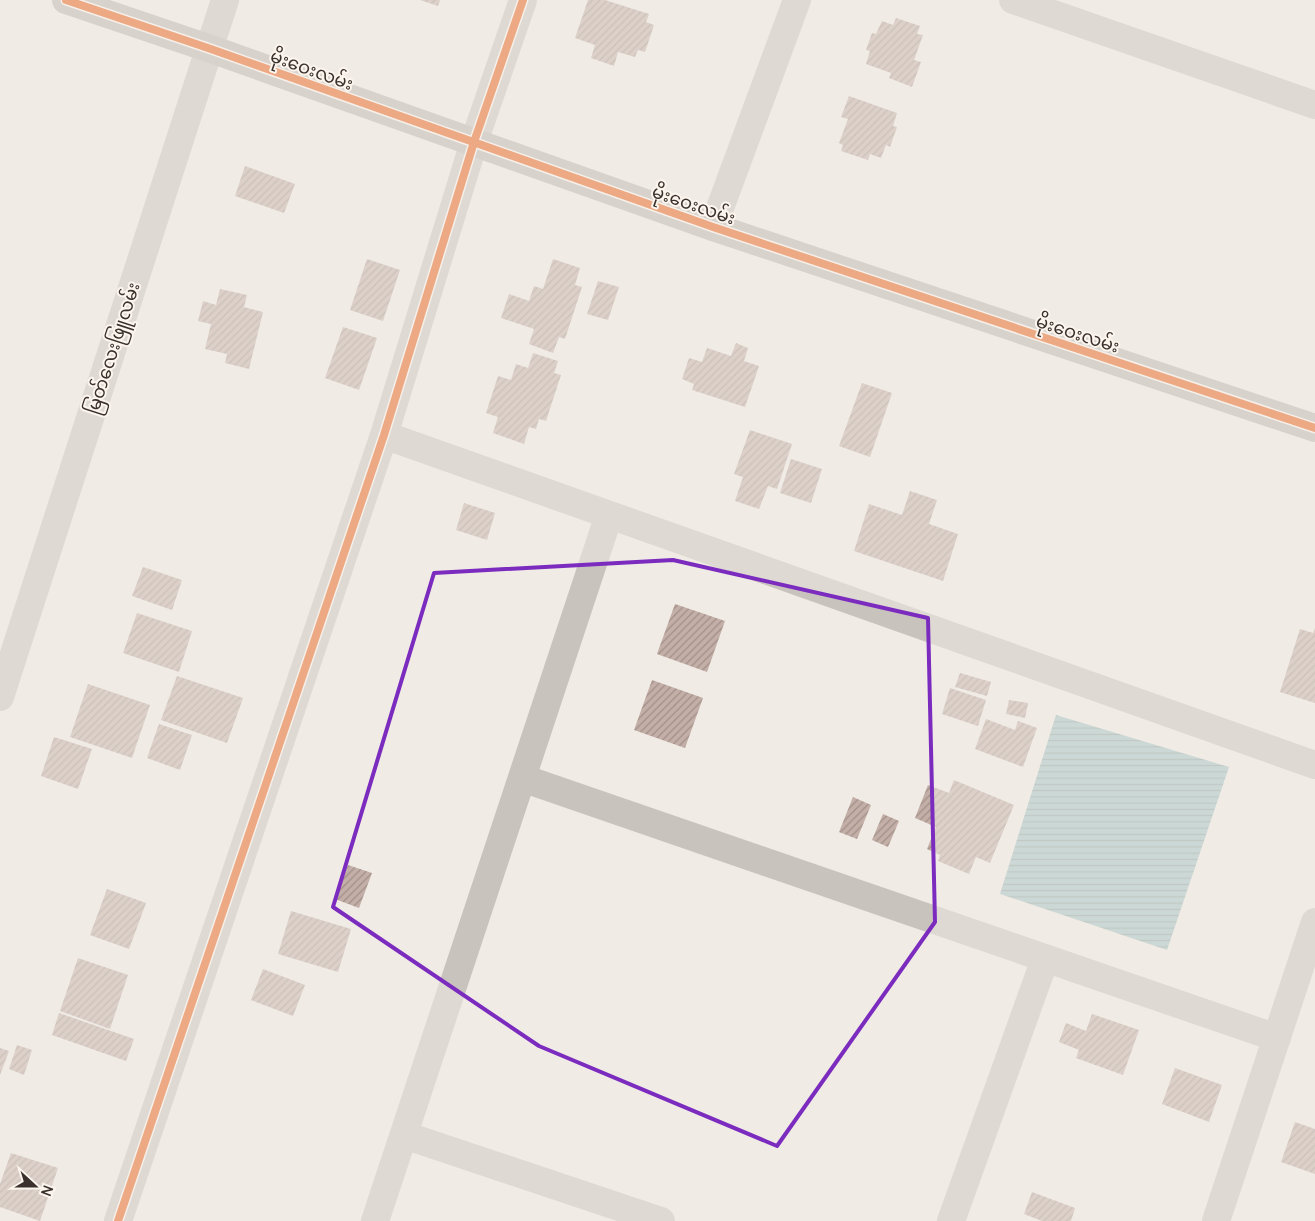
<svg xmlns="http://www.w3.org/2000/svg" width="1315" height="1221" font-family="Manrope,'Noto Sans Myanmar',sans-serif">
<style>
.water{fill:url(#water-rules)}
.building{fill:url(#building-hatch)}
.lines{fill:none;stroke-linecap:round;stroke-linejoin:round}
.street{stroke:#c9c3be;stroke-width:28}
.secondary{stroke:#bab3ae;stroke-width:28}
.cycleway-casing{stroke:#fbf5ee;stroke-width:11}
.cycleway{stroke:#e8590c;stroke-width:8}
.marked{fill:none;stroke:#7b2cbf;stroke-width:4;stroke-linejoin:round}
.labels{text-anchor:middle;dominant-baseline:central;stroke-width:4;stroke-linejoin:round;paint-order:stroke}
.street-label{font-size:18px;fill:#3b302b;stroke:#fbf5ee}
</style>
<defs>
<pattern id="water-rules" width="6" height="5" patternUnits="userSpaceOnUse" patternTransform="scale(1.25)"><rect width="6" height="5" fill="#a1c2c1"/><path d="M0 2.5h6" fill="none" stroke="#849e9d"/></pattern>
<pattern id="building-hatch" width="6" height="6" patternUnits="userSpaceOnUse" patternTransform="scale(1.25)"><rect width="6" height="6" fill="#c3afa7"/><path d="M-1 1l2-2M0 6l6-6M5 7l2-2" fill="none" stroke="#a08f88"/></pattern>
</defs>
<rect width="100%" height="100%" fill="#f0ebe5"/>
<path class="water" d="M 1056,715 L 1229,767 L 1167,950 L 1000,894 Z"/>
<path class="building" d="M 420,0 L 440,0 L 438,6 Z
M 588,0 L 605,0 L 649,14 L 646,22 L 654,25 L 645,52 L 638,50 L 635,57 L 618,52 L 614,66 L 591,58 L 595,45 L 575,38 Z
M 896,18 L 920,26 L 917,34 L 923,35 L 914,60 L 921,62 L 912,87 L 889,78 L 891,73 L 866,64 L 870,51 L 866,50 L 872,33 L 876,34 L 882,21 L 893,25 Z
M 849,96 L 897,113 L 893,126 L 897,127 L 890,147 L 886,145 L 881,158 L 870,154 L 868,160 L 841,151 L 843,145 L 839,143 L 848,119 L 841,117 Z
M 245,166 L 295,184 L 284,213 L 235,196 Z
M 367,259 L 400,270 L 383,321 L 350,310 Z
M 553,259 L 580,268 L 575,285 L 582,287 L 565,339 L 559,337 L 553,353 L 529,344 L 534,329 L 501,318 L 509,294 L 529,301 L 534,286 L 543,289 Z
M 598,281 L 619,287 L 608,320 L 587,314 Z
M 220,289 L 247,295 L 244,307 L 263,312 L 249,369 L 225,363 L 227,354 L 205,349 L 211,324 L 198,321 L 203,301 L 216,305 Z
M 343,327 L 377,338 L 359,390 L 325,378 Z
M 736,343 L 748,348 L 744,361 L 759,366 L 745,407 L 692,390 L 694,384 L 682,379 L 689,358 L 702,362 L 707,348 L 731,356 Z
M 533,353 L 558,361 L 554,373 L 561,375 L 546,421 L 539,419 L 536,429 L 529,427 L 524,444 L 493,433 L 498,417 L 486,413 L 498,376 L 511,380 L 516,364 L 528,368 Z
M 862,383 L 892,393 L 870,457 L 839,446 Z
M 750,430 L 792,444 L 777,489 L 768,486 L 759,509 L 735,501 L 743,477 L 734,474 Z
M 791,459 L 822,469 L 811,503 L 780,493 Z
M 910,491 L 937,500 L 929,524 L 958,534 L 943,581 L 854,551 L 869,504 L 902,515 Z
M 464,503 L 495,513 L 487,540 L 456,530 Z
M 143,567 L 182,580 L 172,610 L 132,596 Z
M 675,604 L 725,621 L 707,672 L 657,654 Z
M 137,613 L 192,631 L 179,672 L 123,653 Z
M 1315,628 L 1315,703 L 1280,692 L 1300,629 L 1313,633 Z
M 960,673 L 991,682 L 987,696 L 955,687 Z
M 177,676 L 243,698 L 227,743 L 161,720 Z
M 652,680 L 703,698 L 685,748 L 634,730 Z
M 88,684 L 150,705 L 132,758 L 70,737 Z
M 950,688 L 986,700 L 978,726 L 942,714 Z
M 1009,700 L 1028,703 L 1025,718 L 1006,714 Z
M 986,719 L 1015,730 L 1018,721 L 1037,728 L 1023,767 L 975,749 Z
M 159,724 L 192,735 L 180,770 L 147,758 Z
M 54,737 L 92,749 L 78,789 L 41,776 Z
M 954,780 L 1014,805 L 990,863 L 976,857 L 969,874 L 938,861 L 940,855 L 927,849 L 936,827 L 915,818 L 928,785 L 949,793 Z
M 853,797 L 871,805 L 857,839 L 839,832 Z
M 883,814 L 899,821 L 888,847 L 872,840 Z
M 348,865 L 372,873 L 359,908 L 335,899 Z
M 107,889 L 146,903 L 129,949 L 90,935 Z
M 291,911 L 351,929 L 338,972 L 278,954 Z
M 78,958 L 128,975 L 110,1029 L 60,1011 Z
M 263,969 L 305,985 L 293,1016 L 251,1000 Z
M 59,1013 L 134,1039 L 126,1061 L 52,1035 Z
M 1092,1014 L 1139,1030 L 1123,1075 L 1076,1058 L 1079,1050 L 1059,1042 L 1066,1023 L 1086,1031 Z
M 17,1045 L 32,1050 L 24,1075 L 9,1069 Z
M 0,1048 L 9,1051 L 0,1075 Z
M 1175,1068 L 1222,1085 L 1209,1122 L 1162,1104 Z
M 1295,1122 L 1315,1129 L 1315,1174 L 1281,1162 Z
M 11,1153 L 58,1168 L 40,1221 L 0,1207 L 0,1184 Z
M 1032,1192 L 1075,1208 L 1071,1221 L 1042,1221 L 1024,1214 Z"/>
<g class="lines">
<path class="street" d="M 1013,0 L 1315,105
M 713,227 L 797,0
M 384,435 L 1315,765
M 0,697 L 225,0
M 522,778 L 1277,1038
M 404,1135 L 661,1221
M 118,1221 L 384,435 L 474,142 L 523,0
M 375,1221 L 609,515
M 951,1221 L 1045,959
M 1216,1221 L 1315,922"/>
<path class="secondary" d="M 66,0 L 208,48 L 713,227 L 1315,428"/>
<defs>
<path id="cycleway" d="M 66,0 L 208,48 L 713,227 L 1315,428
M 118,1221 L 384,435 L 474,142 L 523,0"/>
</defs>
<use href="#cycleway" class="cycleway-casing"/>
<use href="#cycleway" class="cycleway"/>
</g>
<path d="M0 0H1315V1221H0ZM 673,560 L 928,618 L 935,922 L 777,1146 L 539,1046 L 333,907 L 434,573 Z" fill="#f0ebe5" fill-opacity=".55" fill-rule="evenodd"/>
<path class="marked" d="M 673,560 L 928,618 L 935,922 L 777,1146 L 539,1046 L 333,907 L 434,573 Z"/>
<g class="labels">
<g class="street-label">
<text transform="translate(312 69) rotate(20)">မိုးဝေးလမ်း</text>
<text transform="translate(694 204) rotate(19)">မိုးဝေးလမ်း</text>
<text transform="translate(1078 333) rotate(18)">မိုးဝေးလမ်း</text>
<text transform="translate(112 348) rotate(-72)">မြတ်လေးဖြူလမ်း</text>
</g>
</g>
<g transform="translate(35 1186) rotate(111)" stroke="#fbf5ee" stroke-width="4" paint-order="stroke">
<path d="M0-4L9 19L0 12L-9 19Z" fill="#3b302b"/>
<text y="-8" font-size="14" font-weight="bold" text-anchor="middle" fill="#3b302b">N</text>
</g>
</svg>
